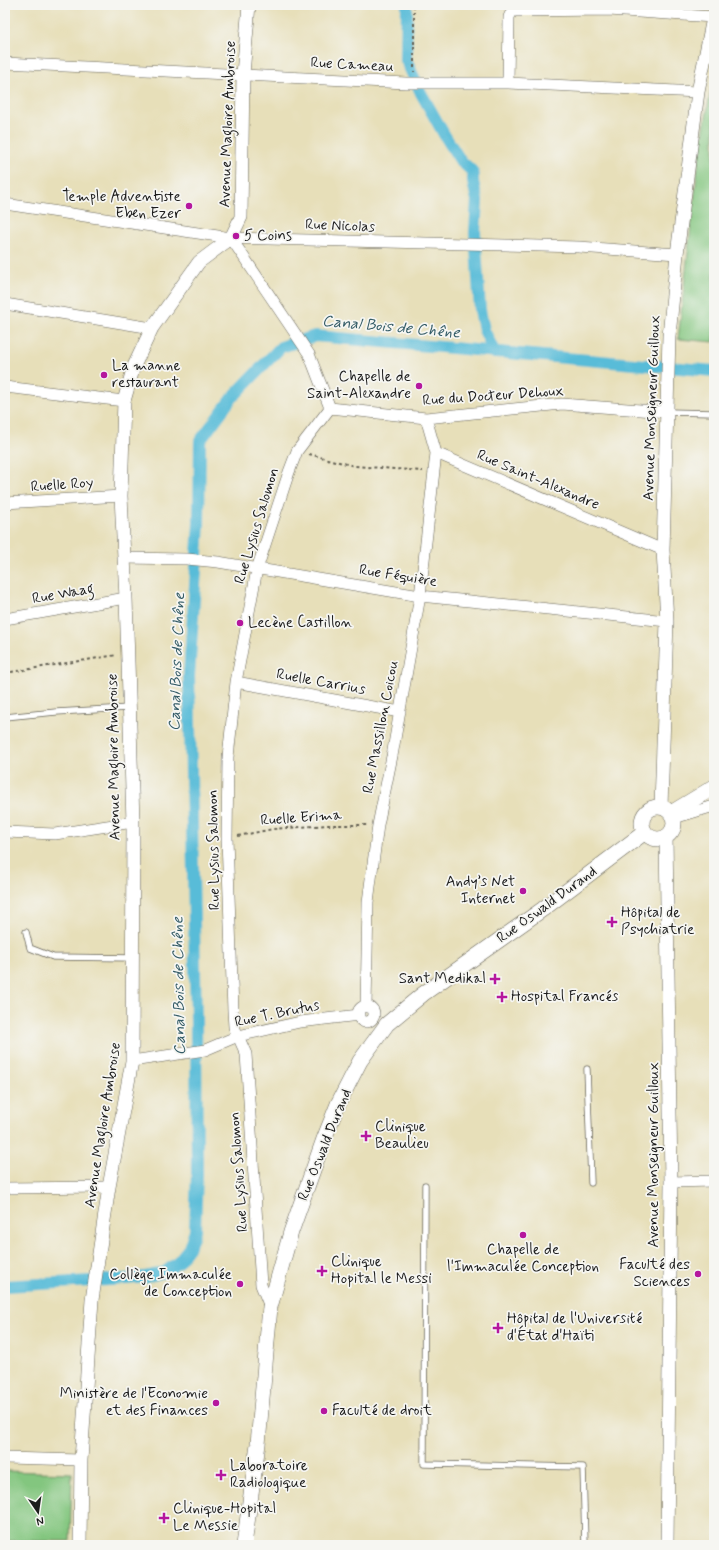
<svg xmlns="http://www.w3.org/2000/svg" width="719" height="1550" font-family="Mynerve,sans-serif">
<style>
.green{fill:#83c67f;stroke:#50714e}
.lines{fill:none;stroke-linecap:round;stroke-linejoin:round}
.canal{stroke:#59bcd8;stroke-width:12}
.service-casing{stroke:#636053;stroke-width:7}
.minor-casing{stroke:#636053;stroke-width:12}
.tertiary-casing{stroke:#636053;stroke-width:14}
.secondary-casing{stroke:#636053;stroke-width:16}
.path{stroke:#636053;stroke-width:2;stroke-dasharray:3 3;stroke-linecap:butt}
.service{stroke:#fff;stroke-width:5.5}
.minor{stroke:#fff;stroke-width:11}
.tertiary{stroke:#fff;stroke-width:13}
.secondary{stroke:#fff;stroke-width:15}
.poi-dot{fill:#b5179e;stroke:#f6f6f2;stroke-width:1.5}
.labels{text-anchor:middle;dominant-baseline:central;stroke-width:3.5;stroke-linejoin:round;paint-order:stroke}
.street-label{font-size:15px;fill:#1c1c1c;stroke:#f6f6f2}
.poi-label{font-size:15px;fill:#1c1c1c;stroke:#f6f6f2;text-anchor:start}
.water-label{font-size:16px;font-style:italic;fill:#345c67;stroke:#f6f6f2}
</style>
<rect width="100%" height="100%" fill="#f6f6f2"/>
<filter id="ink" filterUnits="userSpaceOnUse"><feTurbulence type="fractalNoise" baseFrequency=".025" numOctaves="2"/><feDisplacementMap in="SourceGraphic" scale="8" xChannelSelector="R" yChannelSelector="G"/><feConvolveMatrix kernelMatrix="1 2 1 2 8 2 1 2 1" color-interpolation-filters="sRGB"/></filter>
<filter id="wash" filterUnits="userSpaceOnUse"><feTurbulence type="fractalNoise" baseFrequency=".012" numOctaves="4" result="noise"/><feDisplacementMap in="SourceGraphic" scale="16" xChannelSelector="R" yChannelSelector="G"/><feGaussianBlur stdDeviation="0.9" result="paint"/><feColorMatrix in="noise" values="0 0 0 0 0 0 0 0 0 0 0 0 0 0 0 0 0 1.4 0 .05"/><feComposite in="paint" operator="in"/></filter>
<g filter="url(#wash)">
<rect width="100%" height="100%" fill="#e7dfb9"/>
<path class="green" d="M 714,71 L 714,342 L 678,339 L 699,157 Z
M 5,1471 L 72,1473 L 70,1541 L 5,1541 Z"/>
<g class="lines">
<path class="canal" d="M 407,5 L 406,60 L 421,93 L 445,136 L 460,160 L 473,172 L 473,182 L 477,200 L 475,232 L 480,310 L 484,330 L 495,353
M 5,1286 L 126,1279 L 145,1277 L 165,1272 L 177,1263 L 189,1248 L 195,1230 L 197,1173 L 196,1019 L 189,676 L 199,524 L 200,441 L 231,399 L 281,347 L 315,336 L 714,371"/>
</g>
</g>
<g filter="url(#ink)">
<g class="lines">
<defs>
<path id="service" d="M 667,412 L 714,413
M 5,717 L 56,712 L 129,708
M 26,932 L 30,948 L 53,957 L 133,958
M 587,1069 L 591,1183
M 425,1185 L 424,1464 L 583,1467 L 585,1544"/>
<path id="minor" d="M 5,63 L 406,83 L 508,83 L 698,92
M 508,83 L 509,17 L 511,13 L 514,11 L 609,10 L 713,17
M 5,204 L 231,238 L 579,247 L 677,254
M 231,238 L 309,354 L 330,408 L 426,418 L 562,404 L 667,412
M 5,304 L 152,328
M 5,387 L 124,401
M 426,418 L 436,453 L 663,550
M 5,503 L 121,496
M 124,558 L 187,559 L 218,562 L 420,596 L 667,621
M 5,619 L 126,598
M 236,682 L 400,712
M 674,818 L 714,806
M 5,832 L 55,834 L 133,822
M358 1014a8 8 0 1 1 16 0a8 8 0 1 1-16 0Z
M 366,1007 L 368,902 L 378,825 L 392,756 L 420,596 L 436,453
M 132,1061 L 205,1050 L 238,1036 L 300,1022 L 359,1015
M 671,1182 L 714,1181
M 5,1188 L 109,1187
M 270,1307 L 261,1285 L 246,1054 L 234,1027 L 233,1011 L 227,838 L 228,757 L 236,682 L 257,569 L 289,472 L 297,451 L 330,408
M 5,1458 L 81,1460"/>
<path id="tertiary" d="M 661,807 L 667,621 L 663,550 L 669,336 L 677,254 L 698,92 L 714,13
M 666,836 L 671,1182 L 667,1545
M 80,1545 L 81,1460 L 92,1300 L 109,1187 L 132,1061 L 133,822 L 126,598 L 121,496 L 124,401 L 134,366 L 152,328 L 199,262 L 231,238 L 241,217 L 243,74 L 249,5"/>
<path id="secondary" d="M642 823a16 16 0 1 1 32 0a16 16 0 1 1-32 0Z
M 671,813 L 714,787
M 244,1545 L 258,1444 L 270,1307 L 291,1232 L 324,1139 L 338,1104 L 360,1061 L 387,1024 L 423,994 L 543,909 L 645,832"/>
</defs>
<use href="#service" class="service-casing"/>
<use href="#minor" class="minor-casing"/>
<use href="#tertiary" class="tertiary-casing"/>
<use href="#secondary" class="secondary-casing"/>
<path class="path" d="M 414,5 L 414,72
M 309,454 L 354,466 L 423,471
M 5,673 L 117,655
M 238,836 L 273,829 L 328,825 L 367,825"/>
<use href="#service" class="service"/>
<use href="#minor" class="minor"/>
<use href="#tertiary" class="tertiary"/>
<use href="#secondary" class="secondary"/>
</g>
</g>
<g class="poi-dot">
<circle cx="189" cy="206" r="4"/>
<circle cx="236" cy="236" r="4"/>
<circle cx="104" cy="375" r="4"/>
<circle cx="419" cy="386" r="4"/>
<circle cx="240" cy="623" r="4"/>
<circle cx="523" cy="891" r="4"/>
<path d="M610 916h4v4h4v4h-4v4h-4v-4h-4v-4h4z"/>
<path d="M493 973h4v4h4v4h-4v4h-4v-4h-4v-4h4z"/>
<path d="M500 991h4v4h4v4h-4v4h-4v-4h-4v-4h4z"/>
<path d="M364 1130h4v4h4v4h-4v4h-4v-4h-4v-4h4z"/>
<circle cx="523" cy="1235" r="4"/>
<path d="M320 1265h4v4h4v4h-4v4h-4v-4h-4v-4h4z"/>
<circle cx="698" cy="1274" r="4"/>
<circle cx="240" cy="1284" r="4"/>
<path d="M496 1322h4v4h4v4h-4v4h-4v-4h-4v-4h4z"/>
<circle cx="216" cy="1403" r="4"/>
<circle cx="324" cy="1411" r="4"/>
<path d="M219 1469h4v4h4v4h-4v4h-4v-4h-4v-4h4z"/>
<path d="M162 1512h4v4h4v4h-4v4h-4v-4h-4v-4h4z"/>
</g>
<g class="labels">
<g class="street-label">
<text transform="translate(352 65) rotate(3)">Rue Cameau</text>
<text transform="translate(228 124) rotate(-88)">Avenue Magloire Ambroise</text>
<text transform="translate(340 226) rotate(2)">Rue Nicolas</text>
<text transform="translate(493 396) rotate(-4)">Rue du Docteur Dehoux</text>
<text transform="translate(652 408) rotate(-88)">Avenue Monseigneur Guilloux</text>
<text transform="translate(538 480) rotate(23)">Rue Saint-Alexandre</text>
<text transform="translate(62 485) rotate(-4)">Ruelle Roy</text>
<text transform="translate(257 526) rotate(-73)">Rue Lysius Salomon</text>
<text transform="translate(398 576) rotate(9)">Rue Féquière</text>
<text transform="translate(63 594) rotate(-10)">Rue Waag</text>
<text transform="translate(321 682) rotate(10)">Ruelle Carrius</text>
<text transform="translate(381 727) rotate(-79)">Rue Massillon Coicou</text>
<text transform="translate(114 757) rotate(-91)">Avenue Magloire Ambroise</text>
<text transform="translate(301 818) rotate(-4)">Ruelle Erima</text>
<text transform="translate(214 850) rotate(-91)">Rue Lysius Salomon</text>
<text transform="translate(547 905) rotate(-36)">Rue Oswald Durand</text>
<text transform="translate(277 1014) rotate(-12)">Rue T. Brutus</text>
<text transform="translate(103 1125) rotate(-81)">Avenue Magloire Ambroise</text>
<text transform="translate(325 1145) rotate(-68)">Rue Oswald Durand</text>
<text transform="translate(654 1155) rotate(-90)">Avenue Monseigneur Guilloux</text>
<text transform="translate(239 1172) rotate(-94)">Rue Lysius Salomon</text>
</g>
<g class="poi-label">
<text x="181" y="197" text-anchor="end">Temple Adventiste<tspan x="181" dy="17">Eben Ezer</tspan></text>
<text x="244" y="236">5 Coins</text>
<text x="112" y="366">La manne<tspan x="112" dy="17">restaurant</tspan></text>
<text x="411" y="377" text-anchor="end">Chapelle de<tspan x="411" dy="17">Saint-Alexandre</tspan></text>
<text x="248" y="623">Lecène Castillon</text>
<text x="515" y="882" text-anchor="end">Andy’s Net<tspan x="515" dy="17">Internet</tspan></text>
<text x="621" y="913">Hôpital de<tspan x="621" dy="17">Psychiatrie</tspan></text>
<text x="486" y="979" text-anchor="end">Sant Medikal</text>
<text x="511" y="997">Hospital Francés</text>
<text x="375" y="1127">Clinique<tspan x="375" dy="17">Beaulieu</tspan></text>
<text x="523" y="1250" text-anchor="middle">Chapelle de<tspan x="523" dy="17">l'Immaculée Conception</tspan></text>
<text x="331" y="1262">Clinique<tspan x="331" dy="17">Hopital le Messi</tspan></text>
<text x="690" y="1265" text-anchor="end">Faculté des<tspan x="690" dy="17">Sciences</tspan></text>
<text x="232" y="1275" text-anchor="end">Collège Immaculée<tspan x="232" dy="17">de Conception</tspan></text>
<text x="507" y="1319">Hôpital de l'Université<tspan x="507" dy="17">d'État d'Haïti</tspan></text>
<text x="208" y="1394" text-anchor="end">Ministère de l'Economie<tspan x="208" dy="17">et des Finances</tspan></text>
<text x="332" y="1411">Faculté de droit</text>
<text x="230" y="1466">Laboratoire<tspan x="230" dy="17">Radiologique</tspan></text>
<text x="173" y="1509">Clinique-Hopital<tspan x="173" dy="17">Le Messie</tspan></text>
</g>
<g class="water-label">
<text transform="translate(391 327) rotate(5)">Canal Bois de Chêne</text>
<text transform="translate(177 662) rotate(-88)">Canal Bois de Chêne</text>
<text transform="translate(179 986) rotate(-91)">Canal Bois de Chêne</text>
</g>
</g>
<rect width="719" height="1550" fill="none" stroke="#f6f6f2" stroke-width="20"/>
<g transform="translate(38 1512) rotate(167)" stroke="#f6f6f2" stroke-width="3" paint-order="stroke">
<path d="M0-3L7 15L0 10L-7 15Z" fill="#1c1c1c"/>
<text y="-6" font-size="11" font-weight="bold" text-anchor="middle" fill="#1c1c1c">N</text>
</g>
</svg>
